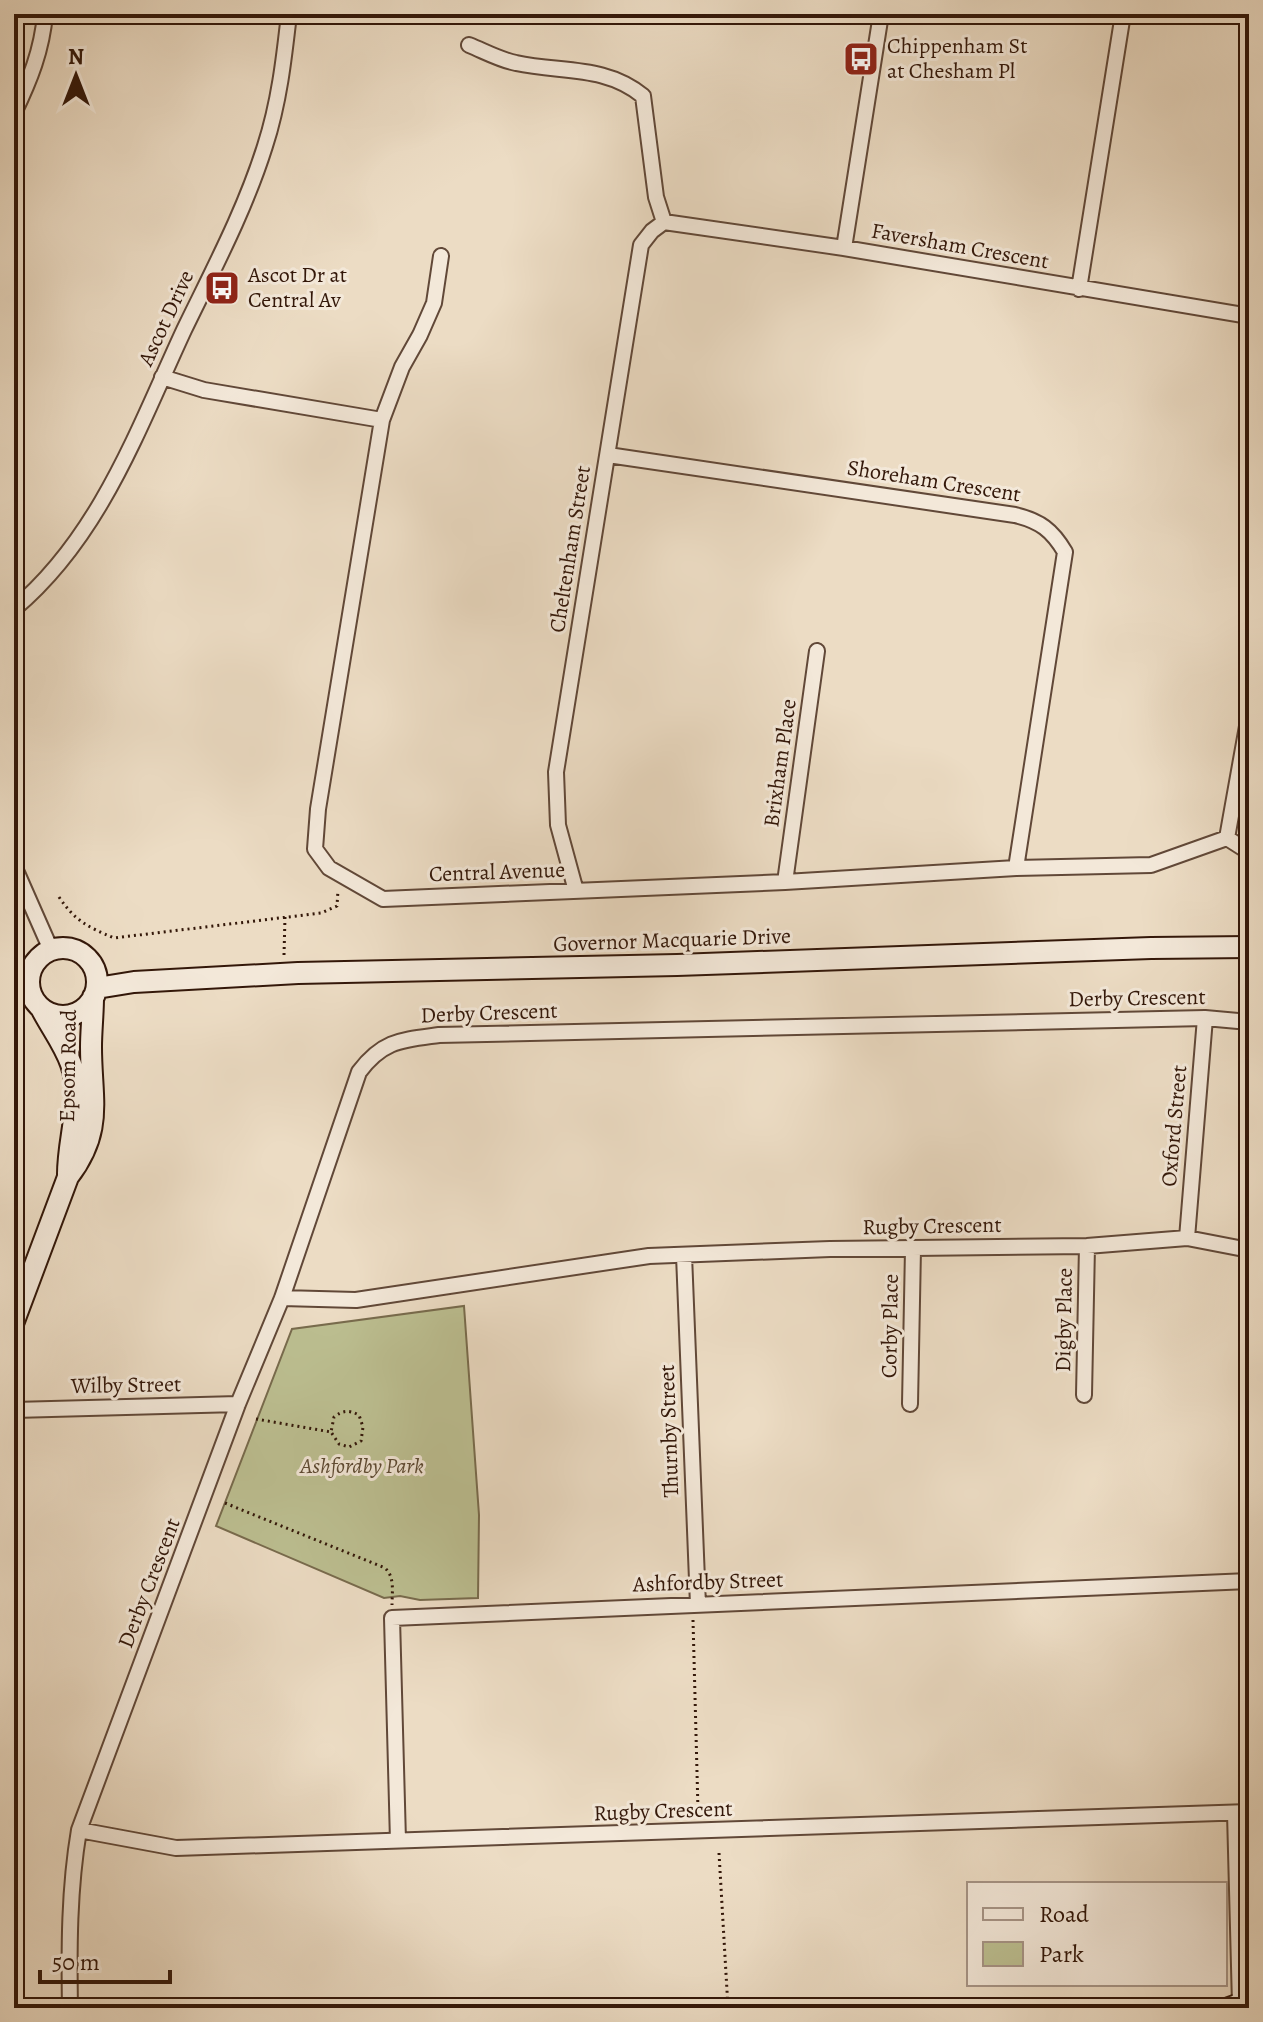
<svg xmlns="http://www.w3.org/2000/svg" width="1263" height="2022" font-family="Alegreya,serif">
<style>
.green{fill:#bcbf91;stroke:#786b4d;stroke-width:2}
.lines{fill:none;stroke-linecap:round;stroke-linejoin:round}
.street-casing{stroke:#614838;stroke-width:18}
.secondary-casing{stroke:#331709;stroke-width:24}
.path{stroke:#331709;stroke-width:3;stroke-dasharray:2 4;stroke-linecap:butt}
.street{stroke:#f3e8d9;stroke-width:14}
.secondary{stroke:#f3e8d9;stroke-width:20}
.labels{text-anchor:middle;dominant-baseline:central;stroke-width:6;stroke-linejoin:round;paint-order:stroke}
.poi-label{font-size:22px;fill:#331709;stroke:#f3e8d9;text-anchor:start}
.street-label{font-size:22px;fill:#331709;stroke:#f3e8d9}
.park-label{font-size:22px;font-style:italic;fill:#5c4932;stroke:#f3e8d9}
</style>
<rect width="100%" height="100%" fill="#ecdcc4"/>
<filter id="stains"><feTurbulence type="fractalNoise" baseFrequency=".0025" numOctaves="4"/><feColorMatrix values="0 0 0 0 .2 0 0 0 0 .09 0 0 0 0 .02 0 0 0 .5 -.17"/></filter>
<radialGradient id="worn" r=".72"><stop offset=".6" stop-color="#630" stop-opacity="0"/><stop offset="1" stop-color="#630" stop-opacity=".3"/></radialGradient>
<path class="green" d="M 464,1306 L 479,1515 L 478,1598 L 420,1600 L 400,1596 L 384,1598 L 216,1526 L 292,1329 Z"/>
<g class="lines">
<defs>
<path id="street" d="M 469,45 C 484,51 500,60 516,63 C 562,73 605,65 643,96 L 656,197 L 664,222
M 14,113 C 30,80 42,50 45,14
M 664,222 L 844,248 L 1249,316
M 844,248 L 881,14
M 441,256 L 434,303 L 420,335 L 402,367 L 382,420 L 318,809 L 315,849 L 329,868 L 383,899 L 785,882 L 1016,868 L 1151,865 L 1227,838
M 1079,289 L 1123,14
M 162,377 L 204,390 L 382,420
M 608,455 L 1015,515 C 1040,521 1052,530 1065,552 L 1016,868
M 14,609 C 100,537 138,429 184,330 C 213,270 245,210 265,146 C 279,103 284,59 289,14
M 1227,838 L 1249,715
M 1227,838 L 1249,852
M 14,866 L 51,950
M 785,882 L 817,651
M 576,891 L 558,825 L 556,772 L 641,245 L 652,231 L 664,222
M 1187,1238 L 1205,1018
M 684,1255 L 698,1605
M 282,1298 L 356,1300 L 649,1256 L 830,1249 L 1087,1246 L 1187,1238 L 1249,1250
M 1084,1395 L 1087,1246
M 910,1404 L 913,1249
M 14,1410 L 238,1404
M 1235,1813 L 1240,2004
M 79,1830 L 176,1848 L 1249,1812
M 398,1841 L 392,1618 L 1249,1581
M 70,2008 C 69,1948 69,1889 79,1830 L 238,1404 L 282,1298 L 359,1072 C 383,1040 402,1040 439,1035 L 1205,1018 L 1249,1022"/>
<path id="secondary" d="M29 982a34 34 0 1 1 68 0a34 34 0 1 1-68 0Z
M 97,988 L 134,982 L 298,973 L 677,965 L 1151,948 L 1249,947
M 41,1008 C 50,1026 64,1044 71,1064 C 84,1101 67,1139 68,1177
M 14,1321 L 68,1177 C 104,1130 91,1100 91,1047 C 91,1031 93,1014 93,997
M 1229,2008 L 1240,2004 L 1249,2006"/>
</defs>
<use href="#street" class="street-casing"/>
<use href="#secondary" class="secondary-casing"/>
<path class="path" d="M 59,897 C 75,921 88,927 114,938 L 321,913 L 337,906 L 338,890
M 14,927 L 16,937 L 14,950
M 284,955 L 285,917
M 256,1419 L 331,1432 L 334,1417 C 343,1410 349,1410 359,1415 L 363,1427 L 361,1441 L 349,1447 L 339,1444 L 331,1432
M 225,1503 L 385,1568 C 395,1577 392,1592 392,1605
M 693,1620 L 698,1810
M 719,1853 L 728,2008"/>
<use href="#street" class="street"/>
<use href="#secondary" class="secondary"/>
</g>
<defs>
<symbol id="bus-square" viewBox="-11 -11 22 22"><rect x="-9" y="-9" width="18" height="18" rx="4" fill="#8f2418" stroke="#f3e8d9"/><path d="M-5-6H5V4H4V6H2V4H-2V6H-4V4H-5ZM-3.5-4V0h7V-4ZM-3.5 1.2v1.5H-2V1.2ZM2 1.2v1.5H3.5V1.2Z" fill="#fff"/></symbol>
</defs>
<g fill-rule="evenodd">
<use href="#bus-square" x="841" y="39" width="40" height="40"/>
<use href="#bus-square" x="202" y="268" width="40" height="40"/>
</g>
<g class="labels">
<g class="poi-label">
<text x="887" y="46">Chippenham St<tspan x="887" dy="25">at Chesham Pl</tspan></text>
<text x="248" y="275">Ascot Dr at<tspan x="248" dy="25">Central Av</tspan></text>
</g>
<g class="street-label">
<text transform="translate(960 246) rotate(10)">Faversham Crescent</text>
<text transform="translate(166 318) rotate(-65)">Ascot Drive</text>
<text transform="translate(934 481) rotate(9)">Shoreham Crescent</text>
<text transform="translate(570 549) rotate(-81)">Cheltenham Street</text>
<text transform="translate(780 763) rotate(-82)">Brixham Place</text>
<text transform="translate(497 872) rotate(-2)">Central Avenue</text>
<text transform="translate(672 940) rotate(-2)">Governor Macquarie Drive</text>
<text transform="translate(1137 998) rotate(-1)">Derby Crescent</text>
<text transform="translate(489 1013) rotate(-2)">Derby Crescent</text>
<text transform="translate(68 1066) rotate(-89)">Epsom Road</text>
<text transform="translate(1174 1126) rotate(-85)">Oxford Street</text>
<text transform="translate(932 1226) rotate(-1)">Rugby Crescent</text>
<text transform="translate(1064 1320) rotate(-89)">Digby Place</text>
<text transform="translate(890 1326) rotate(-89)">Corby Place</text>
<text transform="translate(126 1385) rotate(-1)">Wilby Street</text>
<text transform="translate(669 1431) rotate(-92)">Thurnby Street</text>
<text transform="translate(708 1582) rotate(-2)">Ashfordby Street</text>
<text transform="translate(149 1583) rotate(-69)">Derby Crescent</text>
<text transform="translate(663 1811) rotate(-2)">Rugby Crescent</text>
</g>
<g class="park-label">
<text x="362" y="1466">Ashfordby Park</text>
</g>
</g>
<rect width="1263" height="2022" fill="none" stroke="#ecdcc4" stroke-width="48"/>
<rect x="16" y="16" width="1231" height="1990" fill="none" stroke="#331709" stroke-width="4"/>
<rect x="24" y="24" width="1215" height="1974" fill="none" stroke="#331709" stroke-width="2"/>
<rect x="967" y="1882" width="260" height="104" fill="#f3e8d9" stroke="#a69486" stroke-width="2"/>
<rect x="983" y="1908" width="40" height="12" fill="#f3e8d9" stroke="#a69486" stroke-width="2"/>
<text x="1039" y="1922" font-size="24" fill="#331709">Road</text>
<rect x="983" y="1942" width="40" height="24" fill="#bcbf91" stroke="#a69486" stroke-width="2"/>
<text x="1039" y="1962" font-size="24" fill="#331709">Park</text>
<g transform="translate(76 76)" stroke="#f3e8d9" stroke-width="6" paint-order="stroke">
<path d="M0-6L14 30L0 20L-14 30Z" fill="#331709"/>
<text y="-12" font-size="22" font-weight="bold" text-anchor="middle" fill="#331709">N</text>
</g>
<path d="M40 1970v12h130v-12" fill="none" stroke="#331709" stroke-width="4"/>
<text x="52" y="1970" font-size="24" fill="#331709" stroke="#f3e8d9" stroke-width="6" paint-order="stroke">50 m</text>
<rect width="100%" height="100%" filter="url(#stains)"/>
<rect width="100%" height="100%" fill="url(#worn)"/>
</svg>
